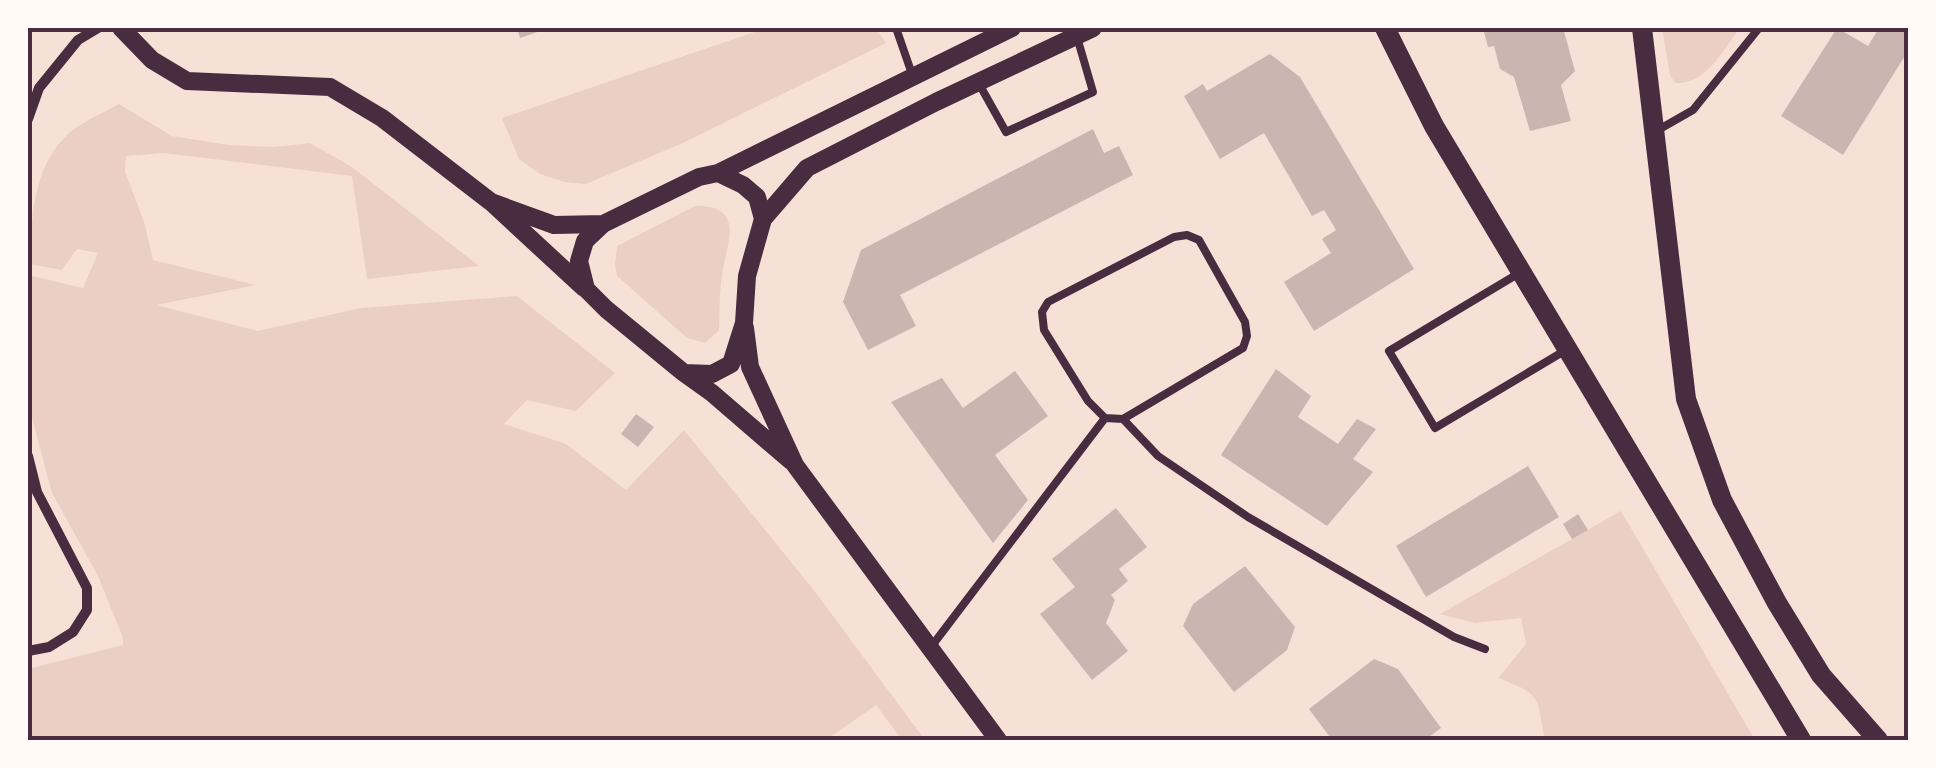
<svg xmlns="http://www.w3.org/2000/svg" width="1936" height="768" font-family="Helvetica,sans-serif">
<style>
.green{fill:#ebcfc5}
.building{fill:#ccb4b1}
.lines{fill:none;stroke-linecap:round;stroke-linejoin:round}
.service{stroke:#4a2c40;stroke-width:8}
.minor{stroke:#4a2c40;stroke-width:10}
.tertiary{stroke:#4a2c40;stroke-width:18}
.secondary{stroke:#4a2c40;stroke-width:20}
.neatline{fill:none;stroke:#4a2c40;stroke-width:4}
</style>
<rect width="100%" height="100%" fill="#f7e1d7"/>
<path class="green" d="M 766,28 L 876,28 L 886,43 L 683,143 L 586,184 L 564,182 L 540,174 L 519,159 L 502,118 Z
M 1662,28 L 1740,28 C 1724,49 1705,86 1675,83 L 1670,75 Z
M 119,104 L 172,136 L 229,145 L 274,147 L 310,143 L 352,167 L 479,266 L 367,279 L 352,176 L 164,153 L 126,156 L 125,171 L 145,225 L 153,260 L 256,285 L 156,305 L 258,331 L 361,308 L 517,296 L 615,373 L 576,411 L 527,400 L 504,424 L 566,444 L 626,490 L 684,430 L 813,589 L 925,740 L 902,740 L 876,705 L 826,740 L 28,740 L 28,669 L 123,645 L 123,638 L 98,576 L 52,493 L 33,422 L 28,394 L 28,275 L 83,288 L 98,253 L 77,249 L 62,270 L 29,264 C 32,220 32,170 65,137 C 77,124 103,113 119,104 Z
M 695,206 C 746,205 727,242 722,275 C 719,293 720,312 719,330 L 705,343 L 687,338 L 617,276 L 615,264 L 617,246 Z
M 1621,511 L 1755,740 L 1545,740 C 1536,696 1543,695 1498,678 L 1526,644 L 1521,618 L 1475,623 L 1440,614 Z"/>
<path class="building" d="M 517,28 L 549,28 L 520,38 Z
M 1483,28 L 1563,28 L 1575,71 L 1561,85 L 1571,121 L 1530,131 L 1514,77 L 1500,69 L 1494,46 L 1488,47 Z
M 1837,28 L 1868,46 L 1879,28 L 1908,28 L 1908,51 L 1843,155 L 1781,116 Z
M 1270,54 L 1300,77 L 1414,269 L 1314,331 L 1284,282 L 1331,253 L 1322,239 L 1336,230 L 1324,210 L 1312,216 L 1264,133 L 1220,159 L 1184,96 L 1203,84 L 1207,91 Z
M 1093,129 L 1104,153 L 1119,146 L 1133,175 L 900,295 L 916,326 L 868,350 L 843,302 L 861,250 Z
M 1276,369 L 1311,396 L 1298,417 L 1338,444 L 1357,419 L 1376,429 L 1353,459 L 1373,472 L 1327,526 L 1221,455 Z
M 1015,371 L 1048,416 L 995,455 L 1028,500 L 993,543 L 891,402 L 942,378 L 963,408 Z
M 636,414 L 654,427 L 638,447 L 621,434 Z
M 1528,466 L 1559,517 L 1426,597 L 1396,546 Z
M 1116,508 L 1147,547 L 1119,569 L 1128,581 L 1111,595 L 1115,600 L 1106,623 L 1128,651 L 1092,680 L 1040,614 L 1075,587 L 1052,559 Z
M 1578,514 L 1588,530 L 1572,539 L 1563,524 Z
M 1245,566 L 1295,627 L 1287,650 L 1234,692 L 1183,626 L 1193,604 Z
M 1374,659 L 1398,669 L 1441,728 L 1425,740 L 1332,740 L 1309,709 Z"/>
<g class="lines">
<path class="service" d="M 896,28 L 912,74
M 978,82 L 1006,132 L 1093,92 L 1077,37
M 1658,130 L 1693,110 L 1759,28
M 1187,235 L 1199,240 L 1245,322 L 1247,336 L 1243,348 L 1123,419 L 1105,418 L 1088,401 L 1044,330 L 1042,312 L 1048,302 L 1174,237 Z
M 1521,272 L 1389,351 L 1435,428 L 1566,350
M 1123,419 L 1158,456 L 1248,517 L 1454,637 L 1485,649
M 931,647 L 1105,418"/>
<path class="minor" d="M 28,119 L 39,88 L 78,40 L 98,28
M 28,456 L 37,492 L 87,588 L 87,610 L 73,632 L 49,647 L 28,651"/>
<path class="tertiary" d="M 121,28 L 152,60 L 187,81 L 330,87 L 382,118 L 491,202 L 584,288
M 718,173 L 1012,28
M 491,202 L 554,225 L 603,224 L 699,177 L 718,173 L 743,185 L 757,197 L 763,219 L 747,276 L 744,323 L 731,364 L 712,374 L 684,373 L 606,309 L 586,289 L 579,261 L 585,241 L 603,224
M 763,219 L 807,168 L 936,102 L 1093,28
M 745,328 L 750,367 L 795,465 L 998,740
M 684,373 L 712,393 L 791,461"/>
<path class="secondary" d="M 1385,28 L 1434,126 L 1801,740
M 1642,28 L 1686,399 L 1722,500 L 1777,603 L 1821,675 L 1878,740"/>
</g>
<rect width="1936" height="768" fill="none" stroke="#fffaf5" stroke-width="60"/>
<rect x="30" y="30" width="1876" height="708" class="neatline"/>
</svg>
